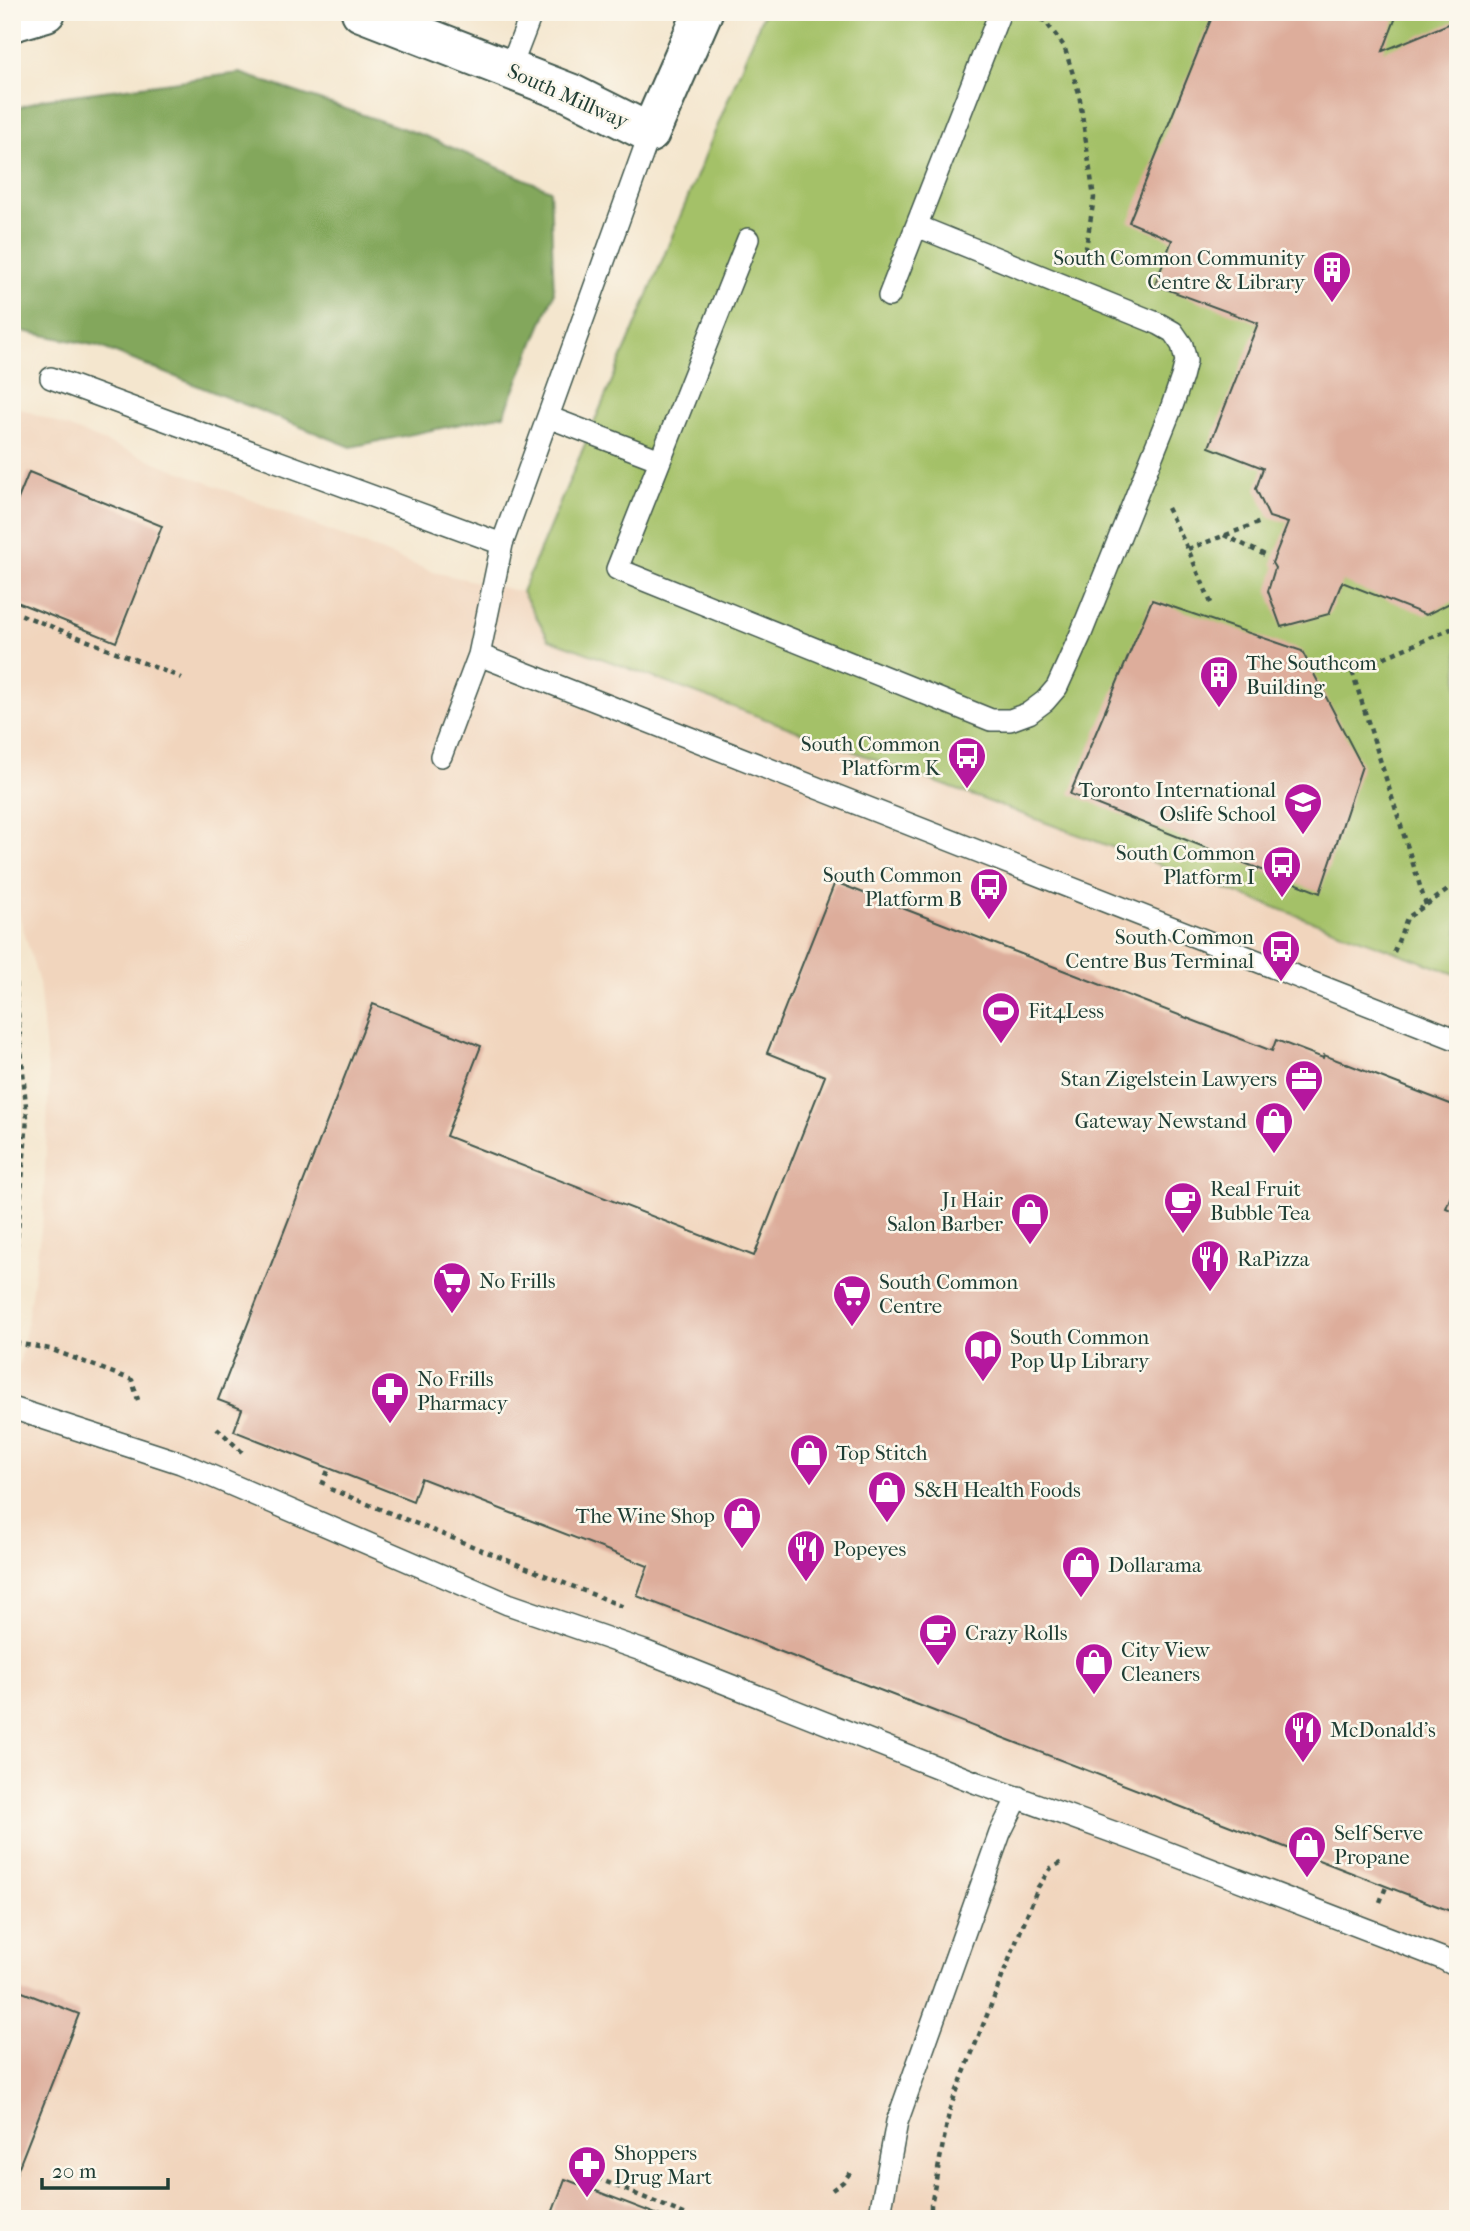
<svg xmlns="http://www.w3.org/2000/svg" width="1470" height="2231" font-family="'IM FELL French Canon',serif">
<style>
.built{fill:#f1d5bd}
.green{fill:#a4c168;stroke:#627f4e;stroke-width:2}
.forest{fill:#83a75c;stroke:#517248;stroke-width:2}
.building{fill:#ddad9b}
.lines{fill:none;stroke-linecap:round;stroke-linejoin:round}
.service-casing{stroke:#3f564b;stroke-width:24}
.minor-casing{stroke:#3f564b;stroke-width:42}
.path{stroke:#3f564b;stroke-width:4.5;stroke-dasharray:5 5;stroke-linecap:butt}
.service{stroke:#fff;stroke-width:21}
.minor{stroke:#fff;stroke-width:38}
.labels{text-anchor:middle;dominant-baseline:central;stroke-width:5;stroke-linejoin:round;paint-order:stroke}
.street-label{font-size:21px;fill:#1f3d34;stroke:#fbf7ec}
.poi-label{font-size:21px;fill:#1f3d34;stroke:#fbf7ec;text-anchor:start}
</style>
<rect width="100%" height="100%" fill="#fbf7ec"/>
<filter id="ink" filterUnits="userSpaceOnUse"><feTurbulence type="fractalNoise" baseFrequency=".0143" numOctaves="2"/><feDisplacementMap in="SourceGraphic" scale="14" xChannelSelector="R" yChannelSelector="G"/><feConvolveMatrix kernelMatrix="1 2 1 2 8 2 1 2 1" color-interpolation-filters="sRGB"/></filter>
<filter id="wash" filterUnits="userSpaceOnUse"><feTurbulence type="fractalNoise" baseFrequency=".00686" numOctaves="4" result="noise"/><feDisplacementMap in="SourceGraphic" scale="28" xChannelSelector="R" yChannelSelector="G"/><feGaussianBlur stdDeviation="1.57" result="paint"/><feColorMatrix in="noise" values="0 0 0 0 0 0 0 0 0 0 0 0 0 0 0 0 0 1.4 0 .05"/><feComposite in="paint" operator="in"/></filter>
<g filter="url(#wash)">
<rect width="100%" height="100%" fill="#f4e6ce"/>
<path class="built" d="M 12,405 L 433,572 L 522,592 L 549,639 L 1458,975 L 1458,2219 L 12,2219 L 12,1386 L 23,1348 L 43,1216 L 49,1083 L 39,983 L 12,890 Z"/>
<path class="green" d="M 764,12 L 1458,12 L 1458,975 L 549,639 L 522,592 L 634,329 Z"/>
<path class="forest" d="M 240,73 L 425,136 L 550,190 L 554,294 L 504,415 L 351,447 L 98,346 L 12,329 L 12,110 L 43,99 Z"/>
<g id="blocks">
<path class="building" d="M 1214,12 L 1398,12 L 1383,51 L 1458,20 L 1458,599 L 1426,615 L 1342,582 L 1329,614 L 1281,627 L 1268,591 L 1275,568 L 1272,563 L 1288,523 L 1269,517 L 1256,489 L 1263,468 L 1209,447 L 1258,323 L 1155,285 L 1172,240 L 1129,222 Z
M 29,472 L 162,526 L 116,642 L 12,600 L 12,514 Z
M 1152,600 L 1302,651 L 1362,766 L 1320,893 L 1070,794 Z
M 835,882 L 1272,1051 L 1276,1040 L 1323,1058 L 1324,1055 L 1458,1107 L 1458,1179 L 1446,1208 L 1458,1213 L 1458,1914 L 637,1596 L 648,1566 L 421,1478 L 413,1501 L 234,1431 L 242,1409 L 218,1400 L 373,1004 L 481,1046 L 446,1136 L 754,1256 L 825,1076 L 767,1053 Z
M 12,1988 L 79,2014 L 14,2179 L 12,2178 Z
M 565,2179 L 661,2216 L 660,2219 L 550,2219 Z"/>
</g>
</g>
<g filter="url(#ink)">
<use href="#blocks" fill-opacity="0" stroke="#3f564b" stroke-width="2"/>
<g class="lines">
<defs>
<path id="service" d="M 510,69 L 532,12
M 748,239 L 617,569 L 991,720 L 1010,720 L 1029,713 L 1045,701 L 1057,687 L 1080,636 L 1171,409 L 1182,377 L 1186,361 L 1182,345 L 1173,332 L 1159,324 L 917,226
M 889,296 L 1000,12
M 51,378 L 502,544
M 548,417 L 660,460
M 479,655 L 1458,1040
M 441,756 L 479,655 L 502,544 L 650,133
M 12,1408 L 181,1463 L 508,1604 L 644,1651 L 977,1783 L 1135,1840 L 1441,1958 L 1458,1967
M 879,2219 L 897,2122 L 1000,1833 L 1018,1797"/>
<path id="minor" d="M 361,12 L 570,93 L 650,133 L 703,12
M 12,22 L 46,12"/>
</defs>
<use href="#service" class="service-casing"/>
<use href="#minor" class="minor-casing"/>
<path class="path" d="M 1031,16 L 1045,21 L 1064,46 L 1079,93 L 1094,198 L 1084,260
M 1167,508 L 1188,549 L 1211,603
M 1224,535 L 1267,556
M 1188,549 L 1261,522
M 12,611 L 182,678
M 1426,905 L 1352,671 L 1458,626
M 12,943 L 27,1118 L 12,1306
M 1394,952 L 1407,918 L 1458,883
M 15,1343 L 50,1349 L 132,1380 L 138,1400
M 217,1428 L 242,1452
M 322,1485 L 329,1468
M 330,1489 L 624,1607
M 1380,1902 L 1386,1887
M 597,2178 L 696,2219
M 832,2190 L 843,2182 L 853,2169
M 931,2219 L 931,2205 L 950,2108 L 1038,1887 L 1051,1868 L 1064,1861"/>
<use href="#service" class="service"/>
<use href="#minor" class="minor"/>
</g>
</g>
<defs>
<symbol id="building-pin" viewBox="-11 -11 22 30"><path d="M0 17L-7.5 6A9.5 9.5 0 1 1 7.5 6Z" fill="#b5179e" stroke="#fbf7ec"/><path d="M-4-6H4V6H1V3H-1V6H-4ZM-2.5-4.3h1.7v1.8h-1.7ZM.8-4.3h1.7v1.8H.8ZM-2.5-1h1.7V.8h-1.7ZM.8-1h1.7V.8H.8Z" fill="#fff"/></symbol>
<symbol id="bus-pin" viewBox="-11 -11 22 30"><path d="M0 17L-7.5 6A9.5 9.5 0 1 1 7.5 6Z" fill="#b5179e" stroke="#fbf7ec"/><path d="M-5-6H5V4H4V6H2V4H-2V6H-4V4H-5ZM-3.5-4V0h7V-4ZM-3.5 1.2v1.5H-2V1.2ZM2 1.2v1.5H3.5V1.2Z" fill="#fff"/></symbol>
<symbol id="school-pin" viewBox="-11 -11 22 30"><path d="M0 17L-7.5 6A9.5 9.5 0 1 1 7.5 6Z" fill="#b5179e" stroke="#fbf7ec"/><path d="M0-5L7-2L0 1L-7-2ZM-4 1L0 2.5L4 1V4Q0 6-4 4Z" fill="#fff"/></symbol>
<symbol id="stadium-pin" viewBox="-11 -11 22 30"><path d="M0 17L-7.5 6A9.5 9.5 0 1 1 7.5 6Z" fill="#b5179e" stroke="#fbf7ec"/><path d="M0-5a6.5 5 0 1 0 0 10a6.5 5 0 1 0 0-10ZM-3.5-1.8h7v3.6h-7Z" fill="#fff"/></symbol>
<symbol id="office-pin" viewBox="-11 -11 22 30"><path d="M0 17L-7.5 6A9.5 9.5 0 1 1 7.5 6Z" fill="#b5179e" stroke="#fbf7ec"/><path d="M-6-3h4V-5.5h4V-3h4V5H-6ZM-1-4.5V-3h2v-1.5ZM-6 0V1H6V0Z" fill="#fff"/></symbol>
<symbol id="shop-pin" viewBox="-11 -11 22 30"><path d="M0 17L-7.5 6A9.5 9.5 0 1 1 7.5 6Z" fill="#b5179e" stroke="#fbf7ec"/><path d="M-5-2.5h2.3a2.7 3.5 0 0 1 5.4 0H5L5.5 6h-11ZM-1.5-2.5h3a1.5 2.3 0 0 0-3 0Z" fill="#fff"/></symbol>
<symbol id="cafe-pin" viewBox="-11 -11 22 30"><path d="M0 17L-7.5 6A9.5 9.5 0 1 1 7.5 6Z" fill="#b5179e" stroke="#fbf7ec"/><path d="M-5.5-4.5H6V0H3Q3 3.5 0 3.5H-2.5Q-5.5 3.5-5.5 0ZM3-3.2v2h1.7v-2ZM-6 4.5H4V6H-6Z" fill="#fff"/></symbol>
<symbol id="restaurant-pin" viewBox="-11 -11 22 30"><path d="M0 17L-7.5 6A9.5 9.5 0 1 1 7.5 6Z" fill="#b5179e" stroke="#fbf7ec"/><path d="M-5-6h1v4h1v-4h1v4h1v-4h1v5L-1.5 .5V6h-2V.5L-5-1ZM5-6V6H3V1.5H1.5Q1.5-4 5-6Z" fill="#fff"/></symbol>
<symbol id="supermarket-pin" viewBox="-11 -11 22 30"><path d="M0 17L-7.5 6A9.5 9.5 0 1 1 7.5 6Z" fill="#b5179e" stroke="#fbf7ec"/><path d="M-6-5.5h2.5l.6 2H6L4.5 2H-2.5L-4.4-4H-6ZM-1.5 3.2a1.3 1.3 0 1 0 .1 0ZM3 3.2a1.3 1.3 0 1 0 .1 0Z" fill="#fff"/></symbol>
<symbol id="library-pin" viewBox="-11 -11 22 30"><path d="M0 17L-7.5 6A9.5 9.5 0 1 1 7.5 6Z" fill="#b5179e" stroke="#fbf7ec"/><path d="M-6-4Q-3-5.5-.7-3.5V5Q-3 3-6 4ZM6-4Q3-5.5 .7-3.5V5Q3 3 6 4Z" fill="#fff"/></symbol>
<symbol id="pharmacy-pin" viewBox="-11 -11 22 30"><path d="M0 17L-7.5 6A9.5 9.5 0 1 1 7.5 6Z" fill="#b5179e" stroke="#fbf7ec"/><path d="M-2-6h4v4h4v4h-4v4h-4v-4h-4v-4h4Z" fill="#fff"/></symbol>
</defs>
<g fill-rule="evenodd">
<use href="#building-pin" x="1310" y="248" width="44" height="60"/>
<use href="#building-pin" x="1197" y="653" width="44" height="60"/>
<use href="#bus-pin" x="945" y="734" width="44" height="60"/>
<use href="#school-pin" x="1281" y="780" width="44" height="60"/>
<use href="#bus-pin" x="1260" y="843" width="44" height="60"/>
<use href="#bus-pin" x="967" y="865" width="44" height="60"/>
<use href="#bus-pin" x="1259" y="927" width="44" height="60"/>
<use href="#stadium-pin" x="979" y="989" width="44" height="60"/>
<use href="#office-pin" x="1282" y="1057" width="44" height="60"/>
<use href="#shop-pin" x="1252" y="1099" width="44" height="60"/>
<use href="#cafe-pin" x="1161" y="1179" width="44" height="60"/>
<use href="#shop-pin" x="1008" y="1190" width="44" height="60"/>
<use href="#restaurant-pin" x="1188" y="1237" width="44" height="60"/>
<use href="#supermarket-pin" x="430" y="1259" width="44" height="60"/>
<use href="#supermarket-pin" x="830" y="1272" width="44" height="60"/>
<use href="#library-pin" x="961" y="1327" width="44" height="60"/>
<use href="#pharmacy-pin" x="368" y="1369" width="44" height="60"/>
<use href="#shop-pin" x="787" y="1431" width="44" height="60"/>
<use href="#shop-pin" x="865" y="1468" width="44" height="60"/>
<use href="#shop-pin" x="720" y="1494" width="44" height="60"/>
<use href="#restaurant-pin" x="784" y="1527" width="44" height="60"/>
<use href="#shop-pin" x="1059" y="1543" width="44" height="60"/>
<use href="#cafe-pin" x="916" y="1611" width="44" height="60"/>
<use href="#shop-pin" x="1072" y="1640" width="44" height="60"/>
<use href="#restaurant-pin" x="1281" y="1708" width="44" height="60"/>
<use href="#shop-pin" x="1285" y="1823" width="44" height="60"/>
<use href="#pharmacy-pin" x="565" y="2143" width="44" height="60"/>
</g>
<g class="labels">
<g class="street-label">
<text transform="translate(568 96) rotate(24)">South Millway</text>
</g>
<g class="poi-label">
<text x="1305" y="258" text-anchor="end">South Common Community<tspan x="1305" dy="24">Centre &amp; Library</tspan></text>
<text x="1246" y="663">The Southcom<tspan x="1246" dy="24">Building</tspan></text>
<text x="940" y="744" text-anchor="end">South Common<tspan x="940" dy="24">Platform K</tspan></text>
<text x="1276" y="790" text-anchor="end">Toronto International<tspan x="1276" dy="24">Oslife School</tspan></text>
<text x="1255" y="853" text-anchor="end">South Common<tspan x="1255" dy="24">Platform I</tspan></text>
<text x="962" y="875" text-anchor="end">South Common<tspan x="962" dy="24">Platform B</tspan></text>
<text x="1254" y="937" text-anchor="end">South Common<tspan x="1254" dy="24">Centre Bus Terminal</tspan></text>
<text x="1028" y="1011">Fit4Less</text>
<text x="1277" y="1079" text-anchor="end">Stan Zigelstein Lawyers</text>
<text x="1247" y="1121" text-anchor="end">Gateway Newstand</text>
<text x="1210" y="1189">Real Fruit<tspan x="1210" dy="24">Bubble Tea</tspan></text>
<text x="1003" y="1200" text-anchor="end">J1 Hair<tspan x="1003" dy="24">Salon Barber</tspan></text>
<text x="1237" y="1259">RaPizza</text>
<text x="479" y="1281">No Frills</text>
<text x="879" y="1282">South Common<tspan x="879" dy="24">Centre</tspan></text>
<text x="1010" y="1337">South Common<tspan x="1010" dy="24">Pop Up Library</tspan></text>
<text x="417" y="1379">No Frills<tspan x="417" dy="24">Pharmacy</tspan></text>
<text x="836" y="1453">Top Stitch</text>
<text x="914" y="1490">S&amp;H Health Foods</text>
<text x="715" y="1516" text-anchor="end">The Wine Shop</text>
<text x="833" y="1549">Popeyes</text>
<text x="1108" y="1565">Dollarama</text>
<text x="965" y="1633">Crazy Rolls</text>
<text x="1121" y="1650">City View<tspan x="1121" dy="24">Cleaners</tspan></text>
<text x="1330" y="1730">McDonald's</text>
<text x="1334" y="1833">Self Serve<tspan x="1334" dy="24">Propane</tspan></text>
<text x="614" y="2153">Shoppers<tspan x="614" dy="24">Drug Mart</tspan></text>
</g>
</g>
<rect width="1470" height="2231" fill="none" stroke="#fbf7ec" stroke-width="42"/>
<path d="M42 2178v10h126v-10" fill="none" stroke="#1f3d34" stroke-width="3.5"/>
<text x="52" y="2178" font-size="21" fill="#1f3d34" stroke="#fbf7ec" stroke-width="5" paint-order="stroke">20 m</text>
</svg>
